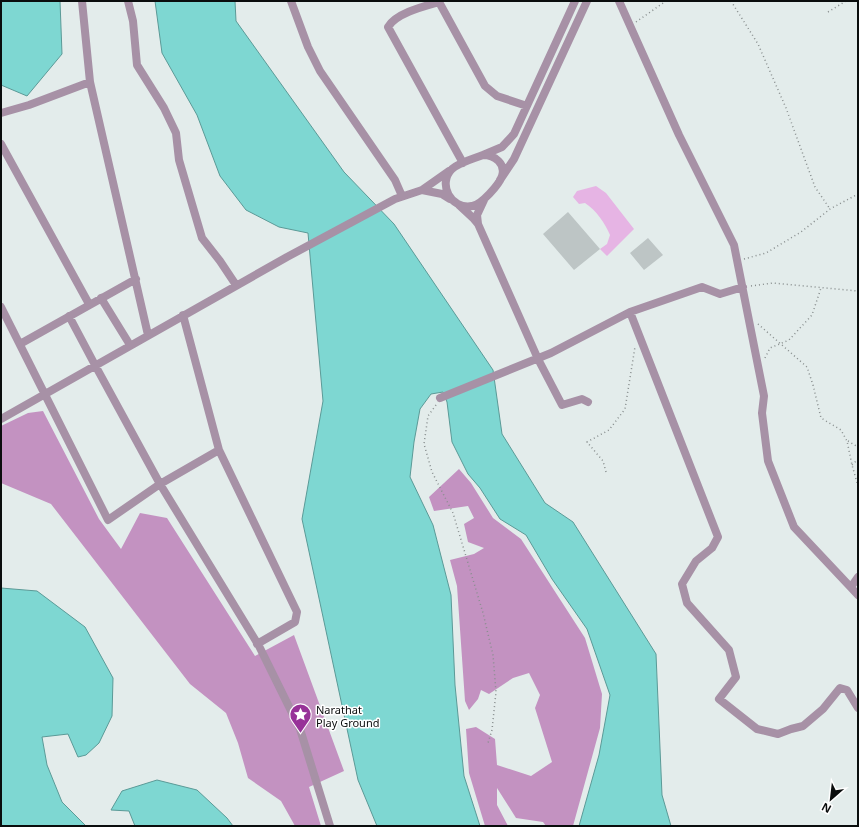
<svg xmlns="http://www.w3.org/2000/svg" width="859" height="827" font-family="'Noto Sans',sans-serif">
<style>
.green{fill:#e6b4e4}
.forest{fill:#c392c1}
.water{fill:#7ed7d2;stroke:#5b9a97}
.building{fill:#bdc5c5}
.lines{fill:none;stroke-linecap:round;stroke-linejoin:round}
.path{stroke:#888e8e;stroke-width:1.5;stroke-dasharray:1 3;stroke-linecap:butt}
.minor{stroke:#a791a6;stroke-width:8}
.labels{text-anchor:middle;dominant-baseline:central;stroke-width:3;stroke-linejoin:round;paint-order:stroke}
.poi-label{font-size:11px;fill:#0a0d0d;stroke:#fff;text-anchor:start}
</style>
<rect width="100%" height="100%" fill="#e3eceb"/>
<path class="green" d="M 596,186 L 606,193 L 634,229 L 607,256 L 600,249 L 607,244 L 610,235 C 605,223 596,210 585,203 L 579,204 L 573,197 L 577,191 Z"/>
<path class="forest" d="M 43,411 L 99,519 L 121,549 L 140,513 L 167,518 L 255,656 L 294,635 L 344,771 L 309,787 L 321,826 L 295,826 L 281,801 L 248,778 L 238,743 L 226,713 L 190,684 L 51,504 L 1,483 L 1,426 L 28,413 Z
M 459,469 L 471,483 L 493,518 L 521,539 L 585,638 L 602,694 L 600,728 L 573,826 L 546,826 L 543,822 L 516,818 L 497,788 L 497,805 L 508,826 L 485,826 L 469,773 L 466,729 L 476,727 L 495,739 L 497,765 L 531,776 L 552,762 L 535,708 L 540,695 L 529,673 L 513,678 L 489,694 L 481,690 L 478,699 L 469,710 L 465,701 L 457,586 L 450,560 L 474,554 L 484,548 L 468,542 L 464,524 L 474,518 L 468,506 L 434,511 L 429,497 Z"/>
<path class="water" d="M 1,1 L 60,1 L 62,54 L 27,96 L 1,85 Z
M 155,1 L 235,1 L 236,21 L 344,172 L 394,224 L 493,370 L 502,434 L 545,503 L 573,522 L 656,654 L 662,795 L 671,826 L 579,826 L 599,755 L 610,695 L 587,629 L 552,579 L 526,535 L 500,519 L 480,488 L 468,474 L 452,442 L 447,402 L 443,392 L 431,394 L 420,409 L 414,442 L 410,477 L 433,525 L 451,595 L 455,685 L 464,776 L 480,826 L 377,826 L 358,780 L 302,519 L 323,401 L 308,233 L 279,227 L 246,210 L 220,176 L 197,115 L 162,53 Z
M 1,588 L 37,591 L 85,627 L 113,678 L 112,716 L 99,743 L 86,755 L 78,757 L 68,734 L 42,737 L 47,765 L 62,802 L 86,826 L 1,826 Z
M 157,780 L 197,790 L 227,818 L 233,826 L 135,826 L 129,811 L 111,810 L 122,791 Z"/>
<path class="building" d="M 568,212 L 600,249 L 574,270 L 543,234 Z
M 648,238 L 663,255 L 644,270 L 630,253 Z"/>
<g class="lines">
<path class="path" d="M 731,1 L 758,44 L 786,108 L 815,187 L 830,209
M 828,12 L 846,1
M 636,22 L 666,1
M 744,259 L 766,253 L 801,232 L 830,209 L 858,194
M 751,286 L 773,283 L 858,291
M 758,324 L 807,367 L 813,385 L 821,418 L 841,430 L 847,441 L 852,465 L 858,486
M 765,358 L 770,348 L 789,340 L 812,315 L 821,288
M 436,405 L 428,416 L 424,444 L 432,472 L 453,513 L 483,613 L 493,655 L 496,692 L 492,730 L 488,743
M 848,441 L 858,447
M 852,465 L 858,459
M 606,472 L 603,461 L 587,442 L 609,430 L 625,409 L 635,347"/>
<path class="minor" d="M 82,1 L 90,82 L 148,335
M 128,1 L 133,21 L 137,65 L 164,108 L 176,133 L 179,160 L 202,238 L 220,261 L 236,285
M 291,1 L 308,47 L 320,71 L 395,180 L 402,196
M 619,1 L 679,135 L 734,245 L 764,396 L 762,413 L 768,461 L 794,527 L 858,595
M 1,113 L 29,105 L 90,82
M 1,144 L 89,304
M 483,155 L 502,147 L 514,134 L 575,1
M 483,155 C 495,155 506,164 502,176 C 499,185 481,205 472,206 C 451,210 437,184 452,169 C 460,162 473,159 483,155 Z
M 463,163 L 388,27 C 396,13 425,6 439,2 L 485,86 L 497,96 L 527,106
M 449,171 L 422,190 L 442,194 L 450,199
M 500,180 L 514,159 L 587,1
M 459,205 L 473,218 L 478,224 L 477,215 L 484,200
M 478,224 L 538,359 L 562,405 L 582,399 L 588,402
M 101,298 L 130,345
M 1,307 L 108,520 L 160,484 L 219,450
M 630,312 L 718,537 L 712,548 L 696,561 L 682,584 L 687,603 L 729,650 L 736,677 L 719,699 L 757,729 L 778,734 L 791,729 L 803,726 L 823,709 L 840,688 L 847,690 L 858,708
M 183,315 L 219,450 L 297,612 L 295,622 L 257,644
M 69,316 L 95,365 L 160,484 L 259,646 L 300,729 L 330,826
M 20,344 L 136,279
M 440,398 L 551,353 L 630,312 L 702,287 L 720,294 L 743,287
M 1,419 L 287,257 L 395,199 L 422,190
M 851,587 L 858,577"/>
</g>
<defs>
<symbol id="sight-pin" viewBox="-11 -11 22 30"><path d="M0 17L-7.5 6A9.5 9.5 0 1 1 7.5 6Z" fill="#973298" stroke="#fff"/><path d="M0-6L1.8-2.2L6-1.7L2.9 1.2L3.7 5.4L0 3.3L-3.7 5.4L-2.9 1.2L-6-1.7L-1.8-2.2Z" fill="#fff"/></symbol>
</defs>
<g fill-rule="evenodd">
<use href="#sight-pin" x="288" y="702" width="25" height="34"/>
</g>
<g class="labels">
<g class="poi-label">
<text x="316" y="709">Narathat<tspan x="316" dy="13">Play Ground</tspan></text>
</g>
</g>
<rect width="859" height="827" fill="none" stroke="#0a0d0d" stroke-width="4"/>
<g transform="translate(831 799) rotate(208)" stroke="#ffffff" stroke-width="3" paint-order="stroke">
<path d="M0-3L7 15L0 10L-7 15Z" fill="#0a0d0d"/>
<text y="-6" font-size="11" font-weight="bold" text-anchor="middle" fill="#0a0d0d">N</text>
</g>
</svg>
